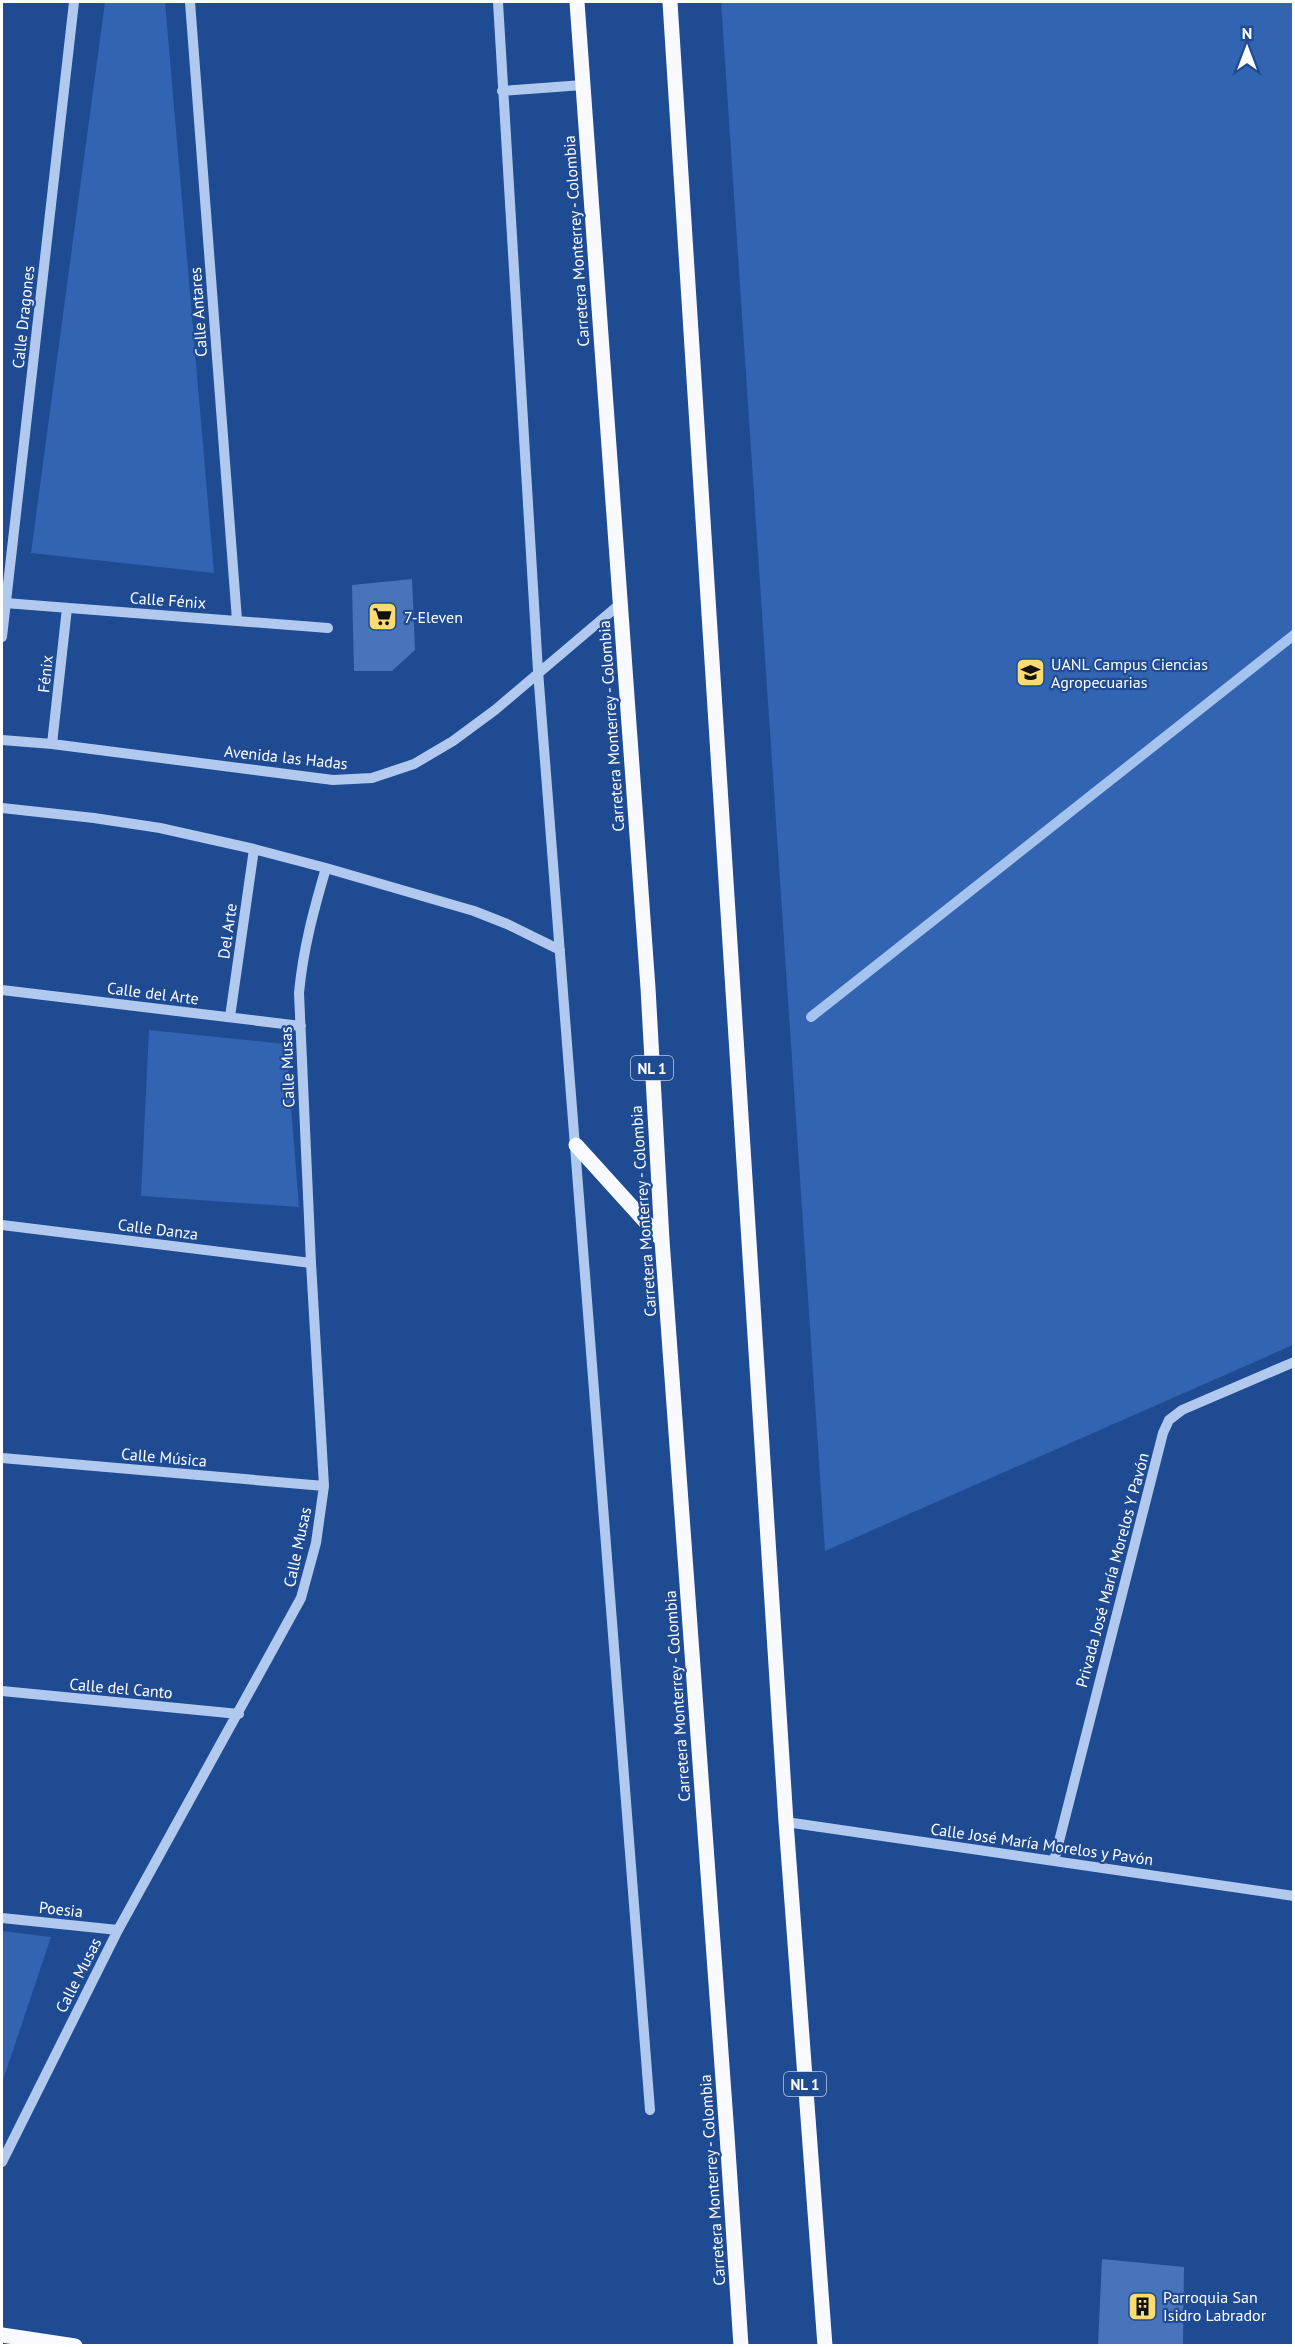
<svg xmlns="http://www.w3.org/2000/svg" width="1295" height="2347" font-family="'PT Sans',sans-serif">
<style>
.green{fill:#3264b1}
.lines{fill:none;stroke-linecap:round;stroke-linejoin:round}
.stream{stroke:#a4c3ef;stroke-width:10}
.building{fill:#4774ba}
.minor{stroke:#b1c9ee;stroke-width:10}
.major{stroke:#f8faff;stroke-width:15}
.labels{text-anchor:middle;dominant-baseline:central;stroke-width:4.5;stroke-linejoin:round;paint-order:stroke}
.shield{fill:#1f4b93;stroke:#bcc9df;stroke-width:1.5}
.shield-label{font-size:15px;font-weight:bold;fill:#fff}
.street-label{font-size:16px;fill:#fff;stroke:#1f4b93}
.poi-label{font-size:16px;fill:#fff;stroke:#1f4b93;text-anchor:start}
</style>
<rect width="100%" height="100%" fill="#1f4b93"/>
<path class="green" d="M 105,2 L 165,2 L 214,573 L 31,553 Z
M 721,2 L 1293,2 L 1293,1345 L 825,1551 Z
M 149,1030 L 286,1044 L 299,1207 L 141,1196 Z
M 2,1931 L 51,1937 L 2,2083 Z"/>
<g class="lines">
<path class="stream" d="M 811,1017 L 1294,635"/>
</g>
<path class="building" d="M 412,579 L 415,650 L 392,671 L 354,671 L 352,585 Z
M 1102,2259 L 1184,2267 L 1183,2346 L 1098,2346 Z"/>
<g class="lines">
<path class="minor" d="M 190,2 L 237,620
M 498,2 L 538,671 L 650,2110
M 502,91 L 583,85
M 5,603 L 328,628
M 2,637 L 74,2
M 2,740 L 52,744 L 333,780 L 372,778 L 414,764 L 453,741 L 495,710 L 620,604
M 52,744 L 67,608
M 2,808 L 94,818 L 160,828 L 254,849 L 326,868 L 474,911 L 507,924 L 560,950
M 2,990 L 301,1026
M 230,1017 L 254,849
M 2,1225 L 311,1263
M 2,1458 L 324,1486
M 2,1691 L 239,1714
M 786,1822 L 1294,1896
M 1054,1861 L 1163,1433 L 1169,1420 L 1182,1410 L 1294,1362
M 2,1918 L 118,1930
M 2,2162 L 118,1930 L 301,1598 L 316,1543 L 324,1486 L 311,1263 L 299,993 C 303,949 314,909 326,868"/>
<path class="major" d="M 577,2 L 648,988 L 662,1240 L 727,2135 L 741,2346
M 670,2 L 786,1822 L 825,2346
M 576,1145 L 662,1240
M 2,2335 L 75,2346"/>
</g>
<defs>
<symbol id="supermarket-square" viewBox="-11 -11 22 22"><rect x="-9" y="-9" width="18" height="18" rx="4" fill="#fcdc71" stroke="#1f4b93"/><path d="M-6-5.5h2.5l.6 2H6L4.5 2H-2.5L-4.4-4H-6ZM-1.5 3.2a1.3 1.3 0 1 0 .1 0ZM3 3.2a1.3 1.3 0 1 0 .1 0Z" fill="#111"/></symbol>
<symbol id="university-square" viewBox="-11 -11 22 22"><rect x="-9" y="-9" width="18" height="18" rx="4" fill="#fcdc71" stroke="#1f4b93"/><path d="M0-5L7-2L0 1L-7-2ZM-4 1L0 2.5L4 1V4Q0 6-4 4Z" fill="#111"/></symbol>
<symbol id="building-square" viewBox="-11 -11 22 22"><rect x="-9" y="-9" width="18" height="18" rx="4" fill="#fcdc71" stroke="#1f4b93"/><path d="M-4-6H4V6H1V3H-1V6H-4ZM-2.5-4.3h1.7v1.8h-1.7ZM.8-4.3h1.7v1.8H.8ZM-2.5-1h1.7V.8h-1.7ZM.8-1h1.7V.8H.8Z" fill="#111"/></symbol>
</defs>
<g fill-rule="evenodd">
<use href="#supermarket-square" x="366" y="600" width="33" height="33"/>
<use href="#university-square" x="1014" y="656" width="33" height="33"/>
<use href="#building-square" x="1126" y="2290" width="33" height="33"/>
</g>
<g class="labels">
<g class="shield">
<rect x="631" y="1056" width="42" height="24" rx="4.5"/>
<rect x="784" y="2072" width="42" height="24" rx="4.5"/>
</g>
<g class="shield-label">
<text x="652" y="1068">NL 1</text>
<text x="805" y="2084">NL 1</text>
</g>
<g class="street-label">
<text transform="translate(576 241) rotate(-94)">Carretera Monterrey - Colombia</text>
<text transform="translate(198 312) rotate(-94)">Calle Antares</text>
<text transform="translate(23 317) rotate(-84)">Calle Dragones</text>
<text transform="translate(168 600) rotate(4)">Calle Fénix</text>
<text transform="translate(45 674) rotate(-84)">Fénix</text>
<text transform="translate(611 726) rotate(-94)">Carretera Monterrey - Colombia</text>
<text transform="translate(286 757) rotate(6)">Avenida las Hadas</text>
<text transform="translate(227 931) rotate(-82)">Del Arte</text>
<text transform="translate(153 993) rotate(7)">Calle del Arte</text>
<text transform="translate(287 1067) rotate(-92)">Calle Musas</text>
<text transform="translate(643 1211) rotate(-94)">Carretera Monterrey - Colombia</text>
<text transform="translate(158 1229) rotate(7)">Calle Danza</text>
<text transform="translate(164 1457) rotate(5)">Calle Música</text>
<text transform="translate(297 1547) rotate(-78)">Calle Musas</text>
<text transform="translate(1112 1570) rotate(-75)">Privada José María Morelos Y Pavón</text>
<text transform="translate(121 1688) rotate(5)">Calle del Canto</text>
<text transform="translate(677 1696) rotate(-94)">Carretera Monterrey - Colombia</text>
<text transform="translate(1042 1844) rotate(8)">Calle José María Morelos y Pavón</text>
<text transform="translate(61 1909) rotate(6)">Poesia</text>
<text transform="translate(78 1975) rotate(-63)">Calle Musas</text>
<text transform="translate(712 2180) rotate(-94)">Carretera Monterrey - Colombia</text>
</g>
<g class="poi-label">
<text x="404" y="617">7-Eleven</text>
<text x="1051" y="664">UANL Campus Ciencias<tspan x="1051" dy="18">Agropecuarias</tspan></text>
<text x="1163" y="2297">Parroquia San<tspan x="1163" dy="18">Isidro Labrador</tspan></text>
</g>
</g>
<rect width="1295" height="2347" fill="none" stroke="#ffffff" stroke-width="6"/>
<g transform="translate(1247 48)" stroke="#1f4b93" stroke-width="4.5" paint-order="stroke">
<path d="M0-4.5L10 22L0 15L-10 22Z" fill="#ffffff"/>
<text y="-9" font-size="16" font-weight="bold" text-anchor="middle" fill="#ffffff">N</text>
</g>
</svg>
